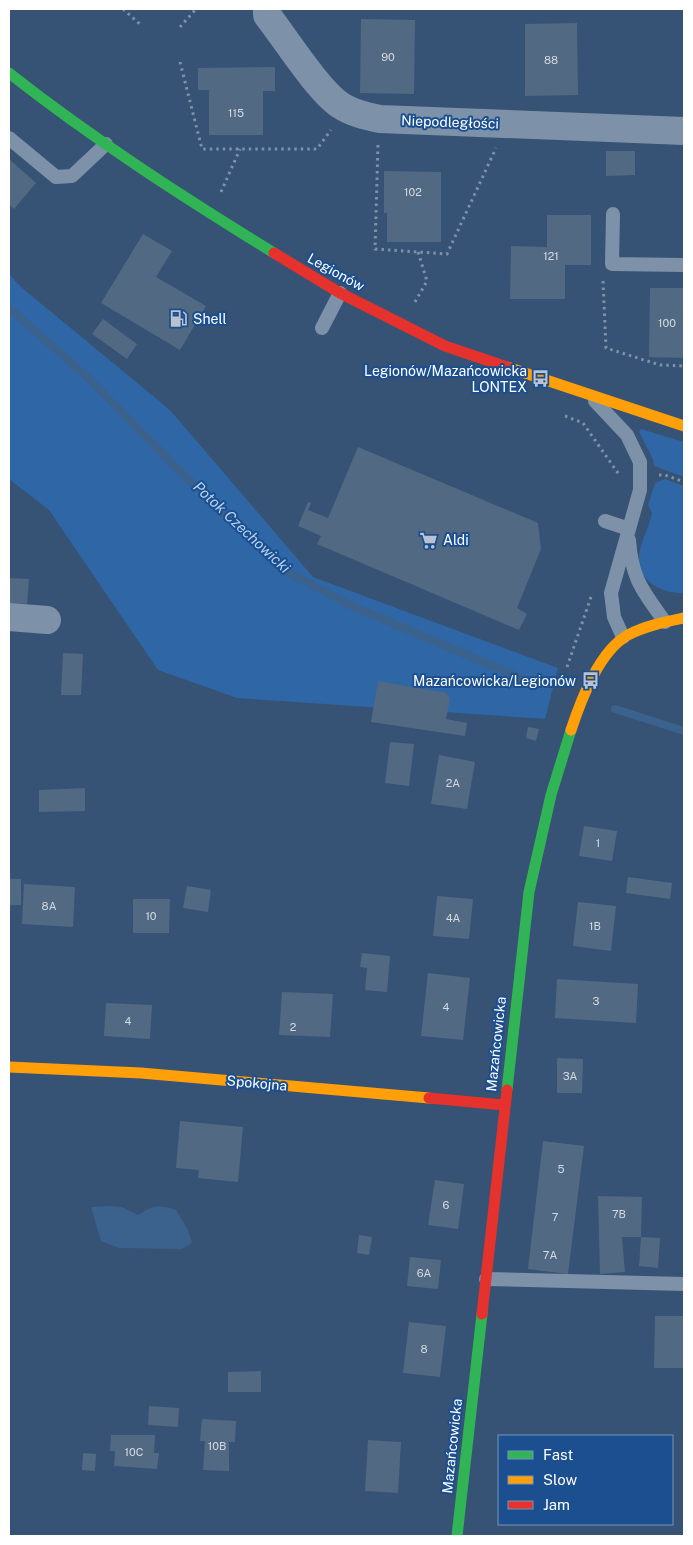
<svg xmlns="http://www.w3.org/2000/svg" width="693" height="1545" font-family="'Public Sans',sans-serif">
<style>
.green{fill:#2f66a5}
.water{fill:#3b618d}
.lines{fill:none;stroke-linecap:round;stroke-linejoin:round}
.stream{stroke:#3b618d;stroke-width:8}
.building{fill:#526984}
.path{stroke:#7d92a8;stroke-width:3;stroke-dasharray:2.5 4;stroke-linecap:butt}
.lane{stroke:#7d92a8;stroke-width:14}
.street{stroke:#7d92a8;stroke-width:28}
.fast{stroke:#30b455;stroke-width:11}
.slow{stroke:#ff9f0a;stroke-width:11}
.jam{stroke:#e5322d;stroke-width:11}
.labels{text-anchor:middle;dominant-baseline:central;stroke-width:4;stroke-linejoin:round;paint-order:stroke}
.number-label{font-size:11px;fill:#d4dae0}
.street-label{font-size:14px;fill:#fff;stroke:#1b4f8f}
.poi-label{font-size:14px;fill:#fff;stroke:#1b4f8f;text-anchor:start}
.water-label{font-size:15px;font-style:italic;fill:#b5d3f5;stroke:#1b4f8f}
</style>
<rect width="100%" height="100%" fill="#365274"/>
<path class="green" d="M 9,274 L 21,287 L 170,410 L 313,577 L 558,668 L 545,719 L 237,698 L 158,670 L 49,510 L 9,479 Z
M 641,429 L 684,442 L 684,477 L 654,466 L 653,459 L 639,432 Z
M 665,479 L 684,486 L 684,593 C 665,594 638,583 639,559 C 639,544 649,528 652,513 L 648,505 L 655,483 Z"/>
<path class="water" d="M 108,1206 L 122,1207 L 138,1215 C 154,1205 158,1204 176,1210 L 187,1228 L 192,1243 L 182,1249 L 119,1248 L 101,1241 L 91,1207 Z"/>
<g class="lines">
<path class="stream" d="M 9,308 L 84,374 L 182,473 L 284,570 L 352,606 L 521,678
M 615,709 L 684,731"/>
</g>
<path class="building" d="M 361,19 L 415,20 L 414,94 L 360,93 Z
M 577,23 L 578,95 L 525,96 L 525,24 Z
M 275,67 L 275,91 L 263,91 L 263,135 L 209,135 L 209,90 L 198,90 L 198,68 Z
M 606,151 L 635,151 L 635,175 L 606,176 Z
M 9,159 L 36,183 L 14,209 L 9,204 Z
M 384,171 L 441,172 L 441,242 L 387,242 L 387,213 L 384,213 Z
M 547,215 L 591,215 L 591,265 L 565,265 L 565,299 L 510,299 L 511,246 L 547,247 Z
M 143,234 L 172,251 L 156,277 L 206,306 L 180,350 L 101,303 Z
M 650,288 L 684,288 L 684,358 L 649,357 Z
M 103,319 L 137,344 L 127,359 L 92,334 Z
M 358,447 L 538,523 L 541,549 L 517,608 L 527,614 L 519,630 L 317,544 L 321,536 L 298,526 L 308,502 L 311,503 L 308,510 L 328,518 Z
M 9,578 L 29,579 L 27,604 L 9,603 Z
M 63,653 L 83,654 L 81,695 L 61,695 Z
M 378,681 L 446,693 L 450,698 L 446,719 L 467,723 L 465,736 L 371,722 Z
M 528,727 L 539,729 L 536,741 L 526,738 Z
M 390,742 L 414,744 L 409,786 L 385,783 Z
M 439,755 L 475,762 L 467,809 L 431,804 Z
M 85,788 L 85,811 L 39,812 L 39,790 Z
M 584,826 L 617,831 L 612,861 L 579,856 Z
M 628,877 L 672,883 L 670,899 L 626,893 Z
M 9,879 L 21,879 L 21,905 L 9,905 Z
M 24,884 L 75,887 L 73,927 L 22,924 Z
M 187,886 L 211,890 L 208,912 L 183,908 Z
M 437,896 L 473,899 L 469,939 L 433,936 Z
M 133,899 L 170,899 L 169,933 L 133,933 Z
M 578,902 L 616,906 L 611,951 L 573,946 Z
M 362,953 L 390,956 L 387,992 L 365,990 L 367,968 L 360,967 Z
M 428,973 L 470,978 L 463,1040 L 421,1036 Z
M 557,979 L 638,984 L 636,1023 L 555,1018 Z
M 282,992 L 333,994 L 330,1037 L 279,1035 Z
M 106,1003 L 152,1005 L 150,1039 L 104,1036 Z
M 557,1058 L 583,1059 L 582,1093 L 557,1093 Z
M 180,1121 L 243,1127 L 238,1182 L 198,1178 L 199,1170 L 176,1168 Z
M 543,1141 L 584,1146 L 568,1274 L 528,1269 Z
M 435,1180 L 464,1184 L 458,1229 L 428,1225 Z
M 598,1196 L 642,1197 L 641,1237 L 622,1237 L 625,1272 L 600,1274 Z
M 359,1235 L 372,1237 L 369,1255 L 357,1253 Z
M 641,1237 L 660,1238 L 658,1268 L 639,1266 Z
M 410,1257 L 441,1260 L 438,1289 L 407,1286 Z
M 655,1316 L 684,1316 L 684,1368 L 654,1368 Z
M 409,1322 L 446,1326 L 440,1377 L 403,1373 Z
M 261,1371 L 261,1392 L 228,1392 L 228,1372 Z
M 149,1406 L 179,1408 L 178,1427 L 148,1425 Z
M 202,1419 L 236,1421 L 235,1442 L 229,1442 L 229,1471 L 203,1470 L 205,1441 L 200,1441 Z
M 111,1435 L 155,1435 L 154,1453 L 159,1453 L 157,1469 L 114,1466 L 115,1451 L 110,1451 Z
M 368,1440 L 401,1442 L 398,1493 L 365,1491 Z
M 83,1453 L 96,1454 L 95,1471 L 82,1470 Z"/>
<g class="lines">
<path class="path" d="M 123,9 L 142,26
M 180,27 L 196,9
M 180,62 L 202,149 L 317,149 L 331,130
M 378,145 L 375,249 L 447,254 L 496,148
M 221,192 L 240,149
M 603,281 L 606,348 L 660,365 L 684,366
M 415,302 L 427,281 L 418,252
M 565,416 L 583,423 L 620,476
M 659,475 L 665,475 L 684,482
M 567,667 L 591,597"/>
<path class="lane" d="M 9,138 L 56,177 L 72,176 L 106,144
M 613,214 L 612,264 L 684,265
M 322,328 L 340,293
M 595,401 L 627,435 L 640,462 L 640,490 L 611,593 L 614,617 L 623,637
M 605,521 L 629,529
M 629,540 C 632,580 643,591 665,622
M 486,1279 L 684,1284"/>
<path class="street" d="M 267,9 L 267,15 C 285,38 317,89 340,105 C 352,113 366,116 380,119 L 684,131
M 9,617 L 47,620"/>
<path class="fast" d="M 9,73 C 93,139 183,197 274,253
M 507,1090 L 529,892 L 551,795 L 571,730
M 457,1536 L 482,1314"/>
<path class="slow" d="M 507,367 L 684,426
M 571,730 C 581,700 599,651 628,635 C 645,626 665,622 684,618
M 9,1067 L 141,1073 L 429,1098"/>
<path class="jam" d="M 274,253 L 340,293 L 445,346 L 507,367
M 429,1098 L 504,1105
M 482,1314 L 507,1090"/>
</g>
<defs>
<symbol id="fuel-bare" viewBox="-9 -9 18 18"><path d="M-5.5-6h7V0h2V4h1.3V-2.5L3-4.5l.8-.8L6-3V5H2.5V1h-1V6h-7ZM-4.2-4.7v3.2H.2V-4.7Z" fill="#b9c2ce" stroke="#1b4f8f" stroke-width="2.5" paint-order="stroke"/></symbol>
<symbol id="bus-bare" viewBox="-9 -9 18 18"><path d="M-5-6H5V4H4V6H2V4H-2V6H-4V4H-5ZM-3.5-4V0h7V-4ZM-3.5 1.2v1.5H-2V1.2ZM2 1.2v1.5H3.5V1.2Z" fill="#b9c2ce" stroke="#1b4f8f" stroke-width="2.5" paint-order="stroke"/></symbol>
<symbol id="supermarket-bare" viewBox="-9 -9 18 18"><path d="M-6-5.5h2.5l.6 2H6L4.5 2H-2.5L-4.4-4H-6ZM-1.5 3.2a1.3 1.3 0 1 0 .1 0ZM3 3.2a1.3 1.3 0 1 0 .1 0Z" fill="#b9c2ce" stroke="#1b4f8f" stroke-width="2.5" paint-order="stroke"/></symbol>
</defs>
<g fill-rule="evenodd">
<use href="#fuel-bare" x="166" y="306" width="25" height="25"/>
<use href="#bus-bare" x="528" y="366" width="25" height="25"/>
<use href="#supermarket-bare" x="416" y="528" width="25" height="25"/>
<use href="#bus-bare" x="578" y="668" width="25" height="25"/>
</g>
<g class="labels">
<g class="number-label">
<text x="388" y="57">90</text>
<text x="551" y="60">88</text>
<text x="236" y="113">115</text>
<text x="413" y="192">102</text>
<text x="551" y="256">121</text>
<text x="667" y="323">100</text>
<text x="453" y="783">2A</text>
<text x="598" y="843">1</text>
<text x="49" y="906">8A</text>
<text x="151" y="916">10</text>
<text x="453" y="918">4A</text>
<text x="595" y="926">1B</text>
<text x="596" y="1001">3</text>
<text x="446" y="1007">4</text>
<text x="128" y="1021">4</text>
<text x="293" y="1027">2</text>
<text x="570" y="1076">3A</text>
<text x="561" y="1169">5</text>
<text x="446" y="1205">6</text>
<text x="619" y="1214">7B</text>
<text x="555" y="1217">7</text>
<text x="550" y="1255">7A</text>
<text x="424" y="1273">6A</text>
<text x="424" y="1349">8</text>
<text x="217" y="1446">10B</text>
<text x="134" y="1452">10C</text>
</g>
<g class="street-label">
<text transform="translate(450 122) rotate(2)">Niepodległości</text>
<text transform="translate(336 272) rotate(29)">Legionów</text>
<text transform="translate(496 1044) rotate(-84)">Mazańcowicka</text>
<text transform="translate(257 1083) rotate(5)">Spokojna</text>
<text transform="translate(452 1446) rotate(-84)">Mazańcowicka</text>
</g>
<g class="poi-label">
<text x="193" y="319">Shell</text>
<text x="527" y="371" text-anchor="end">Legionów/Mazańcowicka<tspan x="527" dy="16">LONTEX</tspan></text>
<text x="443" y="540">Aldi</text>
<text x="576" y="681" text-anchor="end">Mazańcowicka/Legionów</text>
</g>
<g class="water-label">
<text transform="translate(242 527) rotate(43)">Potok Czechowicki</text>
</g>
</g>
<rect width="693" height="1545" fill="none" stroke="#ffffff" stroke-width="20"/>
<rect x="498" y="1435" width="175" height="90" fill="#1b4f8f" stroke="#7695bc"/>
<rect x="508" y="1451" width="25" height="8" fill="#30b455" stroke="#7695bc"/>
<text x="543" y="1460" font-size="15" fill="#ffffff">Fast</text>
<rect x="508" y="1476" width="25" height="8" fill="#ff9f0a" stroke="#7695bc"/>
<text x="543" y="1485" font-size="15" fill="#ffffff">Slow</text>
<rect x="508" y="1501" width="25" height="8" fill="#e5322d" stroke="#7695bc"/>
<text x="543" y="1510" font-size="15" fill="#ffffff">Jam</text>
</svg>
